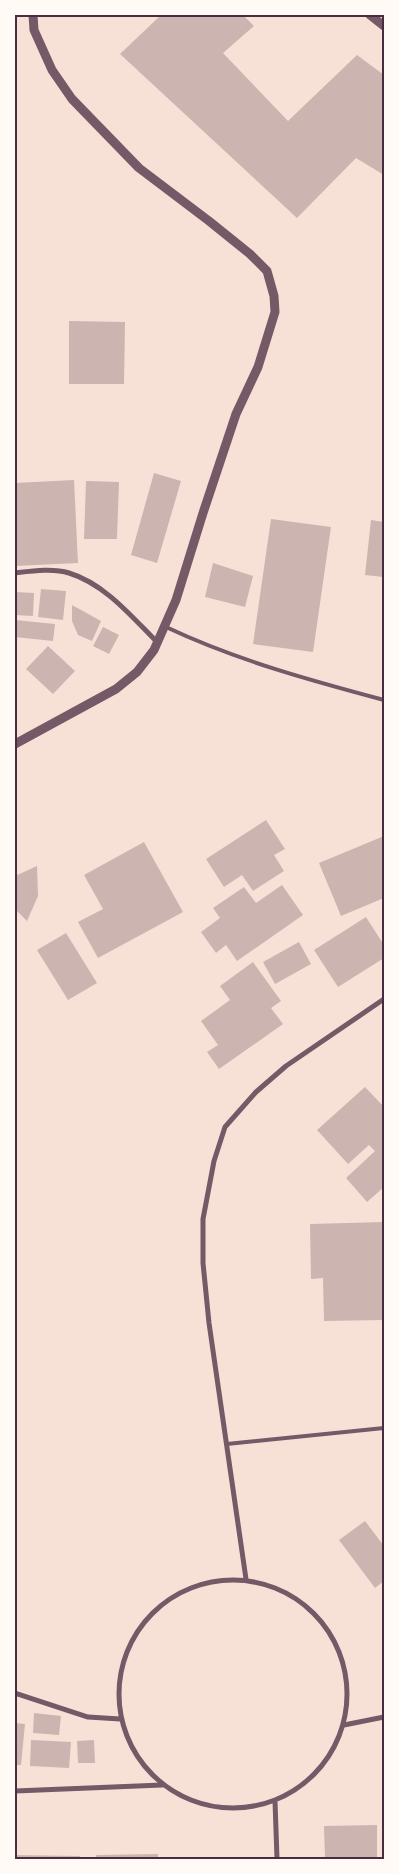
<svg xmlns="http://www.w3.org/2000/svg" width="399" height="1874" font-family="'DejaVu Sans',sans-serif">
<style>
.building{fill:#ccb4b1}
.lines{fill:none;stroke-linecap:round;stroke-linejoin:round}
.service{stroke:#755966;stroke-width:4}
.minor{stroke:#755966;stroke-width:5}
.tertiary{stroke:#755966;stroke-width:9}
.neatline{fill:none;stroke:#4a2c40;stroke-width:2}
</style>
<rect width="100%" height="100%" fill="#f7e1d7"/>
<path class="building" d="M 161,15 L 243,15 L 254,26 L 223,53 L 288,121 L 357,55 L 384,75 L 384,175 L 356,158 L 297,218 L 120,54 Z
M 69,321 L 125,322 L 124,384 L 69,384 Z
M 154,473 L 181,481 L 157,563 L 131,555 Z
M 74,480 L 78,563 L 16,566 L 15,483 Z
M 86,481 L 119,482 L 117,539 L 84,539 Z
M 271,519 L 331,527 L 313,652 L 253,644 Z
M 371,520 L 384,522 L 384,577 L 365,575 Z
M 213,563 L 253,576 L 245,607 L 205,597 Z
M 41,589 L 66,591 L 63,620 L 38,617 Z
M 15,592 L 34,593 L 33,616 L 15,615 Z
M 72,605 L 101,621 L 92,641 L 78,635 L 72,621 Z
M 15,620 L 55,624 L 53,641 L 15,637 Z
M 103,627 L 119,635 L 109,654 L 93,646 Z
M 48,646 L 75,671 L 53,694 L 26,669 Z
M 266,820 L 285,849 L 274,855 L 284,871 L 253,891 L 242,875 L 224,887 L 206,859 Z
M 384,836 L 384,898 L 341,916 L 319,863 Z
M 144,842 L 183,912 L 98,958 L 78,922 L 103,909 L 84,875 Z
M 37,866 L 38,896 L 27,921 L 16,910 L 15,876 Z
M 282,885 L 303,915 L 237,961 L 226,945 L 216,953 L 201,932 L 220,918 L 213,908 L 244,887 L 256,903 Z
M 366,917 L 384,945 L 384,958 L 338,987 L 314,950 Z
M 66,933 L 97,983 L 68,1000 L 37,950 Z
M 299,942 L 311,964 L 275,984 L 263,962 Z
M 253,962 L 281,1001 L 271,1008 L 283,1024 L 219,1069 L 207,1052 L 218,1045 L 201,1021 L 230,1000 L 220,986 Z
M 365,1087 L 384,1107 L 384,1187 L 367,1202 L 346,1178 L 375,1151 L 369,1145 L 348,1164 L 317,1130 Z
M 384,1222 L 384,1320 L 324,1321 L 323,1278 L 311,1279 L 310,1224 Z
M 365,1521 L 384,1546 L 384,1581 L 375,1588 L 339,1540 Z
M 34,1713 L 61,1716 L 59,1735 L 33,1733 Z
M 15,1723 L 25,1724 L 21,1765 L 15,1765 Z
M 31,1740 L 71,1742 L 69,1768 L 30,1766 Z
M 94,1740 L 95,1763 L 78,1763 L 77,1741 Z
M 377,1825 L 377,1859 L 325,1859 L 324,1826 Z
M 158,1854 L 158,1859 L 96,1859 L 96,1855 Z
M 15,1855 L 80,1856 L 80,1859 L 15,1859 Z"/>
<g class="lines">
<path class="service" d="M 166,627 C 236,660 309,680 384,700
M 227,1444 L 384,1428"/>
<path class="minor" d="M 15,573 C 32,571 53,568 69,573 C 105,584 132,617 157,642
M 246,1579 L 209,1323 L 203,1263 L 203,1219 L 214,1161 L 225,1127 L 256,1092 L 286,1066 L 384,999
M119 1694a114 114 0 1 1 228 0a114 114 0 1 1-228 0Z
M 15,1693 L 88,1717 L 120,1719
M 344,1725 L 384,1717
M 15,1791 L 162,1785
M 275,1801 L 277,1859"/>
<path class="tertiary" d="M 370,15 L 384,26
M 15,744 L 116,689 L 137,672 L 154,650 L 176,600 L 203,513 L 236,414 L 258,367 L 275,312 L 274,296 L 267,271 L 250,254 L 209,221 L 139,168 L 72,99 L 52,70 L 34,30 L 33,15"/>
</g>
<rect width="399" height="1874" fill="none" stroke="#fffaf5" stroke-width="32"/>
<rect x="16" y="16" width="367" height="1842" class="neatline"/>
</svg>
